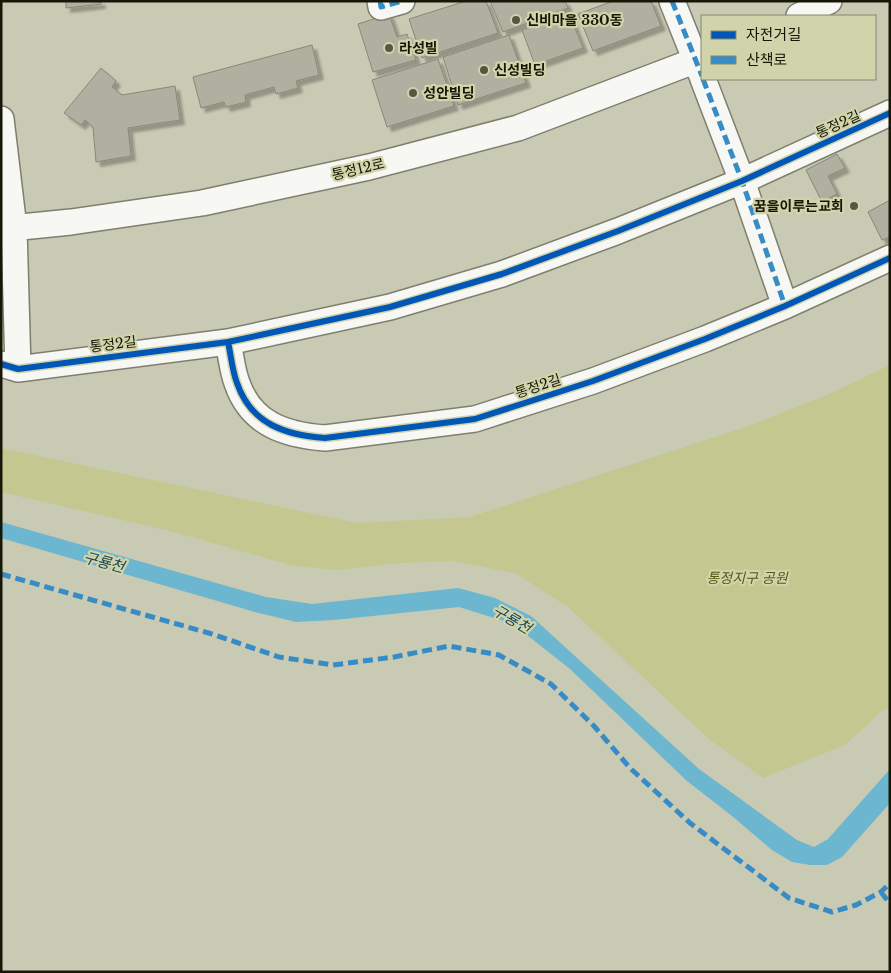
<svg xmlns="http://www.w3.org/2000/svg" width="891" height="973" font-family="'Libre Baskerville','Noto Sans KR',serif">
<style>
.green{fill:#c4c78f}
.water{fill:#6cb6cf}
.building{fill:#afb09f;stroke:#878877;filter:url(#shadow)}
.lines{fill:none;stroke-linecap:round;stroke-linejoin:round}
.minor-casing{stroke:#7e7f6e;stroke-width:28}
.minor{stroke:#f7f7f4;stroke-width:25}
.quiet{stroke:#378cc5;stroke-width:5;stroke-dasharray:10 5;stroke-linecap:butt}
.cycleway-casing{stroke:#d1d4aa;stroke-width:9}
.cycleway{stroke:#0057b8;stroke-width:6}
.poi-dot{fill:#555644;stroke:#d1d4aa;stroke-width:2}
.labels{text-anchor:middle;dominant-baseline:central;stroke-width:4.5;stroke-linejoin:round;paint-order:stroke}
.poi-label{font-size:14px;font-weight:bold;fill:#161707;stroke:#d1d4aa;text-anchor:start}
.street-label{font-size:14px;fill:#161707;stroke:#d1d4aa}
.park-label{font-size:14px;font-style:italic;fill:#585a15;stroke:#d1d4aa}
.water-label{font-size:15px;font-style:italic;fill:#194559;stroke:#d1d4aa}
</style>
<defs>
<filter id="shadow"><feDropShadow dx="4.5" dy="4.5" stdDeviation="1" flood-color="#0004"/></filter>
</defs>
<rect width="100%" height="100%" fill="#c9cab4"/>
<path class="green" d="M 890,365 L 890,707 L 884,709 L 845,745 L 763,778 L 709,739 L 568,607 L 515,573 L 453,561 L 401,563 L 338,570 L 294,566 L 174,532 L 1,492 L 1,448 L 357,523 L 470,517 L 749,426 L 827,395 Z"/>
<path class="water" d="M 1,522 L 266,597 L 312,604 L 458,588 L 495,598 L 531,616 L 699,769 L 797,840 L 814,847 L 828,839 L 890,769 L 890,803 L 842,857 L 827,865 L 810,865 L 792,862 L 772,850 L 732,816 L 687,781 L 570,669 L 513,624 L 459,607 L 334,620 L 296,622 L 255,612 L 1,538 Z"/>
<path class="building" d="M 66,1 L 101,1 L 101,4 L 66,8 Z
M 466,1 L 486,1 L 498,33 L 422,58 L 409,19 Z
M 490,1 L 565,1 L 568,8 L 503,32 Z
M 613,1 L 651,1 L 661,26 L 593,51 L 578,14 Z
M 569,13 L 583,48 L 535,65 L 522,30 Z
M 389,14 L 397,37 L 407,34 L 416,60 L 373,72 L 358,24 Z
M 509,35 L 526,83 L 458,105 L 443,57 Z
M 312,45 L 319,75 L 296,81 L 298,88 L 276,94 L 274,87 L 245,95 L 246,102 L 226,107 L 224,102 L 201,108 L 193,77 Z
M 438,59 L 454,106 L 387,127 L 372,80 Z
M 101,68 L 116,81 L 112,87 L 122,95 L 175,86 L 180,120 L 128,128 L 131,156 L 96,162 L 93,127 L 85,120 L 81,125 L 64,113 Z
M 837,154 L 845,168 L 828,176 L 837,194 L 822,202 L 806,170 Z
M 890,200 L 890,237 L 882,240 L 868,212 Z"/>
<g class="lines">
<defs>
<path id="minor" d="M 380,1 L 381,7 L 402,1
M 672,1 L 702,76
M 799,16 L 829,1
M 703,79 L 742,181 L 785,306
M 1,119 L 14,228 L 18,369
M 1,229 L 71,222 L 202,203 L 369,167 L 518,128 L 702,58
M 228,342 C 231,355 232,370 237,383 C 251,424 285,435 325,438 L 475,419 L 593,381 L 705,339 L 785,306 L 890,258
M 1,364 L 18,369 L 228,342 L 390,307 L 502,274 L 618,231 L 742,181 L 890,113"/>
</defs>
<use href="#minor" class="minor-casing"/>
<use href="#minor" class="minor"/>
<path class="quiet" d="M 380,1 L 381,7 L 402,1
M 672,1 L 702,76
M 703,79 L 742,181 L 785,306
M 1,574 L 212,634 L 279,657 L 333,665 L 394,657 L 449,646 L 499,655 L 551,684 L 594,726 L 630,768 L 690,823 L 789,898 L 832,912 L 856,905 L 881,892 L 890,883
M 881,892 L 890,904"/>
<defs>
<path id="cycleway" d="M 228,342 C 231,355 232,370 237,383 C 251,424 285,435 325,438 L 475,419 L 593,381 L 705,339 L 785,306 L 890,258
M 1,364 L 18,369 L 228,342 L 390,307 L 502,274 L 618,231 L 742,181 L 890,113"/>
</defs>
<use href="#cycleway" class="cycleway-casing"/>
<use href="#cycleway" class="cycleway"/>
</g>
<g class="poi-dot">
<circle cx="516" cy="20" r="5"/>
<circle cx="389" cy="48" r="5"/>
<circle cx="484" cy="70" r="5"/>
<circle cx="413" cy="93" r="5"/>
<circle cx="854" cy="206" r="5"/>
</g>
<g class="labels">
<g class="poi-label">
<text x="526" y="20">신비마을 330동</text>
<text x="399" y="48">라성빌</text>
<text x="494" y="70">신성빌딩</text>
<text x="423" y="93">성안빌딩</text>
<text x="844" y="206" text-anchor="end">꿈을이루는교회</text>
</g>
<g class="street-label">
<text transform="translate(838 124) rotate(-24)">통정2길</text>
<text transform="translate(358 169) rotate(-13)">통정12로</text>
<text transform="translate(113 344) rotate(-7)">통정2길</text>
<text transform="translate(538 386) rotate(-18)">통정2길</text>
</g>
<g class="park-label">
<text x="747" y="578">통정지구 공원</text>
</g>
<g class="water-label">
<text transform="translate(104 562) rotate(15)">구룡천</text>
<text transform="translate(512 619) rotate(30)">구룡천</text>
</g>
</g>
<rect width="891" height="973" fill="none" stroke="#161707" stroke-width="5"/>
<rect x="701" y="15" width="175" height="65" fill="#d1d4aa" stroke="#868869"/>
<rect x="711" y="31" width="25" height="8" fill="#0057b8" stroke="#868869"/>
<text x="746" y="40" font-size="15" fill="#161707">자전거길</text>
<rect x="711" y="56" width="25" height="8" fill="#378cc5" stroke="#868869"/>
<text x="746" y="65" font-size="15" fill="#161707">산책로</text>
</svg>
